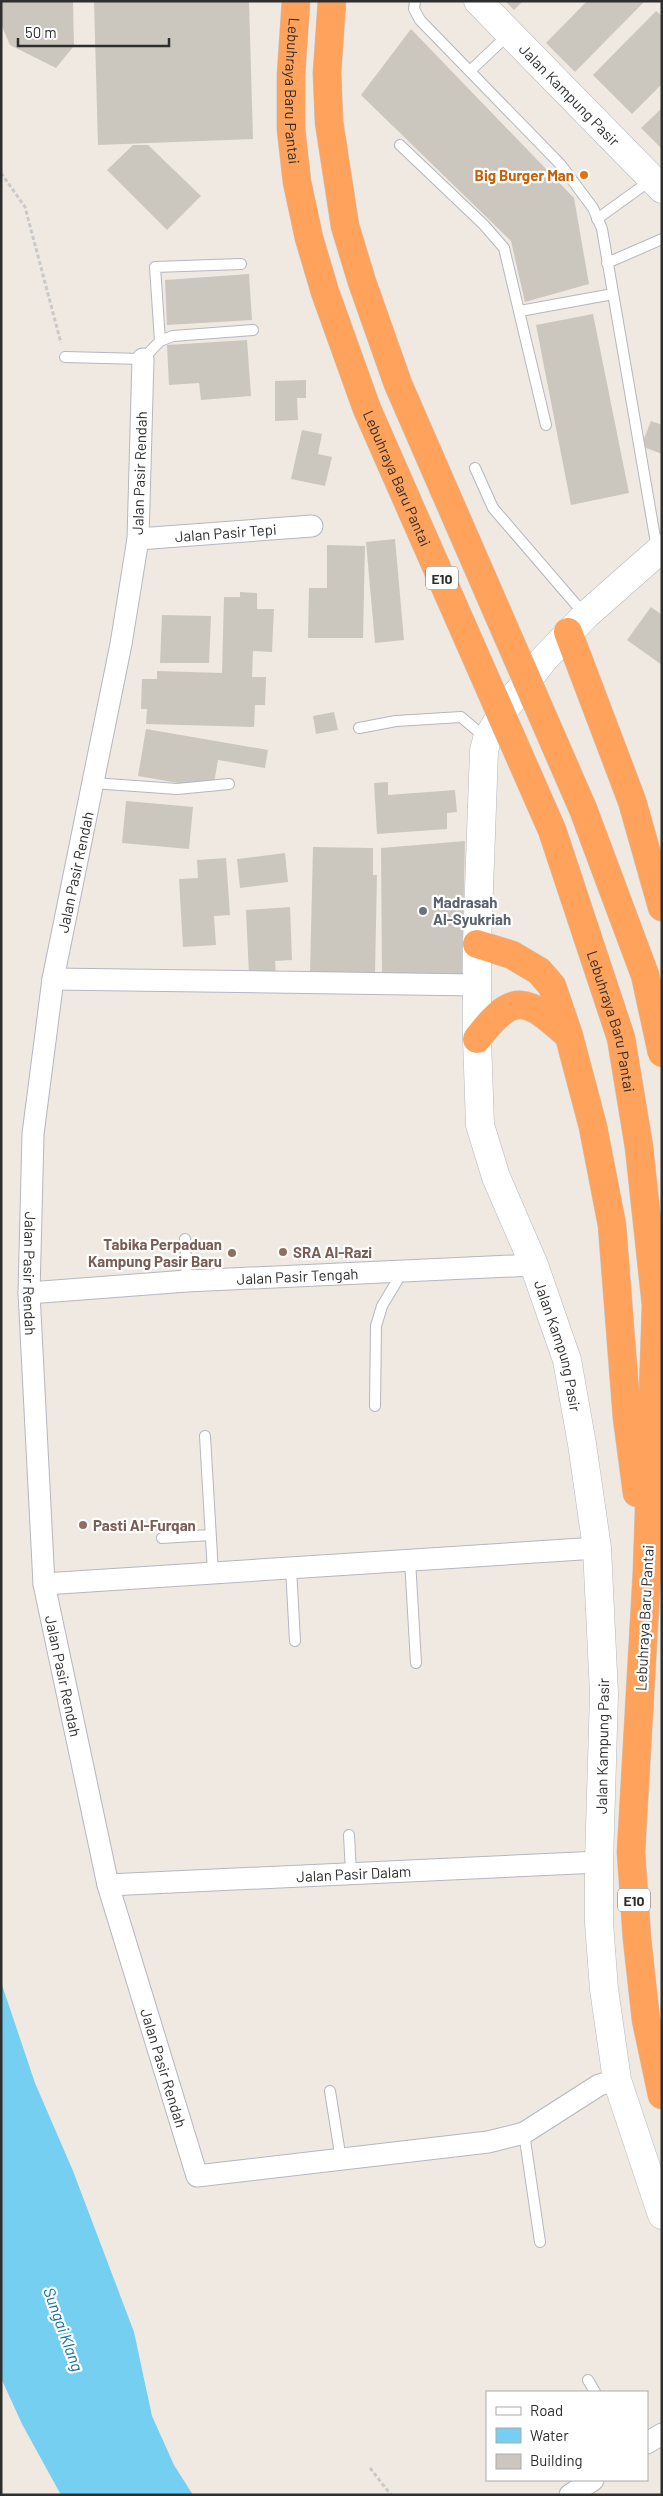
<svg xmlns="http://www.w3.org/2000/svg" width="663" height="2496" font-family="Barlow,sans-serif">
<style>
.water{fill:#75cff0}
.building{fill:#cbc7bf}
.lines{fill:none;stroke-linecap:round;stroke-linejoin:round}
.lane-casing{stroke:#b4b7c1;stroke-width:12}
.street-casing{stroke:#b4b7c1;stroke-width:23}
.secondary-casing{stroke:#b4b7c1;stroke-width:29}
.highway-casing{stroke:#c9c9c9;stroke-width:29}
.path{stroke:#c9c9c9;stroke-width:3;stroke-dasharray:4 2.5;stroke-linecap:butt}
.lane{stroke:#fff;stroke-width:10}
.street{stroke:#fff;stroke-width:21}
.secondary{stroke:#fff;stroke-width:28}
.highway{stroke:#ffa35c;stroke-width:28}
.highway-bridge-casing{stroke:#c9c9c9;stroke-width:29;stroke-linecap:butt}
.highway-bridge{stroke:#ffa35c;stroke-width:28}
.food-dot{fill:#e8710a;stroke:#fff;stroke-width:2}
.worship-dot{fill:#6b7280;stroke:#fff;stroke-width:2}
.education-dot{fill:#8d6e63;stroke:#fff;stroke-width:2}
.labels{text-anchor:middle;dominant-baseline:central;stroke-width:4.5;stroke-linejoin:round;paint-order:stroke}
.shield{fill:#fff;stroke:#6d6d6d;stroke-width:1}
.shield-label{font-size:14px;font-weight:bold;fill:#2e2e2e}
.street-label{font-size:15px;fill:#2e2e2e;stroke:#fff}
.food-label{font-size:15px;font-weight:bold;fill:#c56008;stroke:#fff;text-anchor:end}
.worship-label{font-size:15px;font-weight:bold;fill:#5b616d;stroke:#fff;text-anchor:start}
.education-label{font-size:15px;font-weight:bold;fill:#785e54;stroke:#fff;text-anchor:start}
.water-label{font-size:16px;font-style:italic;fill:#0d6fa3;stroke:#fff}
</style>
<rect width="100%" height="100%" fill="#efe9e1"/>
<path class="water" d="M 1,1982 L 35,2083 L 73,2171 L 134,2332 L 152,2416 L 174,2465 L 193,2495 L 61,2495 L 22,2424 L 1,2378 Z"/>
<path class="building" d="M 1,1 L 73,1 L 74,46 L 56,68 L 10,45 L 1,24 Z
M 94,1 L 249,1 L 253,139 L 98,145 Z
M 505,1 L 523,1 L 514,10 Z
M 587,1 L 645,1 L 575,72 L 546,43 Z
M 656,11 L 662,16 L 662,84 L 632,114 L 593,75 Z
M 411,29 L 574,198 L 589,284 L 525,302 L 511,241 L 361,95 Z
M 662,108 L 662,149 L 641,128 Z
M 133,145 L 148,145 L 201,196 L 167,230 L 107,170 Z
M 249,274 L 252,320 L 167,325 L 165,280 Z
M 593,314 L 629,493 L 571,505 L 536,325 Z
M 247,340 L 251,396 L 201,400 L 199,383 L 169,385 L 167,345 Z
M 306,380 L 306,398 L 297,398 L 298,420 L 275,421 L 275,381 Z
M 651,421 L 662,425 L 662,454 L 641,446 Z
M 302,430 L 322,434 L 318,454 L 332,457 L 325,486 L 291,479 Z
M 395,539 L 404,640 L 375,643 L 366,542 Z
M 327,545 L 365,546 L 363,638 L 308,638 L 309,588 L 327,588 Z
M 240,592 L 257,593 L 257,609 L 274,609 L 272,652 L 253,651 L 252,677 L 266,677 L 265,705 L 255,705 L 254,727 L 146,724 L 147,709 L 141,709 L 142,679 L 157,679 L 157,671 L 222,673 L 224,597 L 240,597 Z
M 651,607 L 662,615 L 662,665 L 627,640 Z
M 162,615 L 211,616 L 209,663 L 160,663 Z
M 334,712 L 338,730 L 316,734 L 313,716 Z
M 146,729 L 268,750 L 265,768 L 218,760 L 213,789 L 138,776 Z
M 388,782 L 388,795 L 455,790 L 457,812 L 447,813 L 447,829 L 377,834 L 374,783 Z
M 126,801 L 193,807 L 189,849 L 122,843 Z
M 465,841 L 462,974 L 382,975 L 381,848 Z
M 313,847 L 373,848 L 373,875 L 377,875 L 375,973 L 310,972 Z
M 285,853 L 288,882 L 240,888 L 237,859 Z
M 226,858 L 230,915 L 214,916 L 216,945 L 183,947 L 179,879 L 198,878 L 197,860 Z
M 290,907 L 292,960 L 275,961 L 276,975 L 249,976 L 246,910 Z"/>
<g class="lines">
<defs>
<path id="lane" d="M 415,1 L 414,9 L 420,20 L 561,165 L 593,208 L 602,229 L 657,549
M 470,71 L 509,34
M 400,145 L 484,225 L 504,248 L 546,425
M 597,219 L 651,180
M 607,263 L 662,239
M 520,311 L 613,294
M 160,341 L 155,267 L 241,264
M 65,357 L 143,359 L 160,341 L 173,336 L 253,330
M 475,468 L 493,508 L 585,615
M 359,728 L 396,721 L 461,717 L 487,739
M 93,783 L 177,789 L 229,784
M 185,1239 L 187,1281
M 375,1406 L 376,1326 L 382,1306 L 403,1271
M 205,1436 L 213,1573
M 162,1538 L 210,1535
M 410,1560 L 416,1663
M 291,1568 L 295,1641
M 349,1835 L 351,1873
M 330,2091 L 341,2160
M 524,2133 L 540,2242
M 588,2380 L 595,2392"/>
<g id="street">
<path id="s1" d="M 143,359 L 138,539 L 121,644 L 53,979 L 33,1134 L 29,1293 L 44,1584 L 108,1885 L 197,2176 L 488,2142 L 524,2133 L 599,2085 L 617,2080"/>
<path id="s2" d="M 138,539 L 312,526"/>
<path d="M 53,979 L 477,985"/>
<path id="s3" d="M 29,1293 L 187,1281 L 534,1265"/>
<path d="M 44,1584 L 597,1548"/>
<path id="s4" d="M 108,1885 L 599,1862"/>
<path d="M 647,2443 L 662,2434"/>
<path d="M 570,2495 L 593,2480"/>
</g>
<g id="secondary">
<path id="s5" d="M 478,1 L 662,189"/>
<path id="s6" d="M 662,548 L 586,615 L 544,659 L 504,710 L 487,739 L 484,751 L 477,944 L 477,1039 L 480,1125 L 496,1177 L 534,1265 L 567,1360 L 582,1444 L 597,1548 L 604,1694 L 599,1862 L 599,1923 L 604,1989 L 617,2080 L 662,2215"/>
</g>
<path id="highway" d="M 568,632 L 632,801 L 662,907
M 477,944 L 512,955 L 539,971 L 552,986 L 569,1036 L 593,1127 L 612,1225 L 627,1418 L 637,1493
M 477,1039 C 514,990 527,998 569,1036
M 639,1147 L 656,1305 L 647,1571 L 631,1852 L 637,1939 L 646,2020 L 662,2095"/>
</defs>
<use href="#lane" class="lane-casing"/>
<use href="#street" class="street-casing"/>
<use href="#secondary" class="secondary-casing"/>
<use href="#highway" class="highway-casing"/>
<path class="path" d="M 1,173 L 25,207 L 61,343
M 370,2468 L 391,2495"/>
<use href="#lane" class="lane"/>
<use href="#street" class="street"/>
<use href="#secondary" class="secondary"/>
<use href="#highway" class="highway"/>
<defs>
<g id="highway-bridge">
<path id="s7" d="M 296,1 L 291,75 L 291,129 L 297,182 L 309,238 L 325,292 L 367,409 L 552,830 L 621,1038 L 639,1147"/>
<path d="M 332,1 L 327,73 L 329,122 L 345,226 L 362,282 L 398,384 L 583,809 L 645,975 L 662,1053"/>
</g>
</defs>
<use href="#highway-bridge" class="highway-bridge-casing"/>
<use href="#highway-bridge" class="highway-bridge"/>
</g>
<circle class="food-dot" cx="584" cy="175" r="5"/>
<circle class="worship-dot" cx="423" cy="911" r="5"/>
<g class="education-dot">
<circle cx="283" cy="1252" r="5"/>
<circle cx="232" cy="1253" r="5"/>
<circle cx="83" cy="1525" r="5"/>
</g>
<g class="labels">
<g class="shield">
<rect x="426" y="566.5" width="32" height="23" rx="4"/>
<rect x="618" y="1888.5" width="32" height="23" rx="4"/>
</g>
<g class="shield-label">
<text x="442" y="578">E10</text>
<text x="634" y="1900">E10</text>
</g>
<g class="street-label">
<text stroke="none"><textPath href="#s7" startOffset="90">Lebuhraya Baru Pantai</textPath></text>
<text stroke="none"><textPath href="#s5" startOffset="131">Jalan Kampung Pasir</textPath></text>
<text transform="translate(139 473) rotate(-88)">Jalan Pasir Rendah</text>
<text stroke="none"><textPath href="#s7" startOffset="495">Lebuhraya Baru Pantai</textPath></text>
<text stroke="none"><textPath href="#s2" startOffset="88">Jalan Pasir Tepi</textPath></text>
<text transform="translate(75 872) rotate(-78)">Jalan Pasir Rendah</text>
<text stroke="none"><textPath href="#s7" startOffset="1080">Lebuhraya Baru Pantai</textPath></text>
<text stroke="none"><textPath href="#s1" startOffset="924">Jalan Pasir Rendah</textPath></text>
<text stroke="none"><textPath href="#s3" startOffset="269">Jalan Pasir Tengah</textPath></text>
<text stroke="none"><textPath href="#s6" startOffset="882">Jalan Kampung Pasir</textPath></text>
<text transform="translate(644 1618) rotate(-87)">Lebuhraya Baru Pantai</text>
<text stroke="none"><textPath href="#s1" startOffset="1329">Jalan Pasir Rendah</textPath></text>
<text transform="translate(602 1746) rotate(-89)">Jalan Kampung Pasir</text>
<text stroke="none"><textPath href="#s4" startOffset="246">Jalan Pasir Dalam</textPath></text>
<text stroke="none"><textPath href="#s1" startOffset="1734">Jalan Pasir Rendah</textPath></text>
</g>
<g class="food-label">
<text x="574" y="175">Big Burger Man</text>
</g>
<g class="worship-label">
<text x="433" y="902">Madrasah<tspan x="433" dy="17">Al-Syukriah</tspan></text>
</g>
<g class="education-label">
<text x="222" y="1244" text-anchor="end">Tabika Perpaduan<tspan x="222" dy="17">Kampung Pasir Baru</tspan></text>
<text x="293" y="1252">SRA Al-Razi</text>
<text x="93" y="1525">Pasti Al-Furqan</text>
</g>
<g class="water-label">
<text transform="translate(64 2329) rotate(70)">Sungai Klang</text>
</g>
</g>
<rect width="663" height="2496" fill="none" stroke="#2e2e2e" stroke-width="5"/>
<rect x="486" y="2391" width="162" height="90" fill="#ffffff" stroke="#ababab"/>
<rect x="496" y="2407" width="25" height="8" fill="#ffffff" stroke="#ababab"/>
<text x="530" y="2416" font-size="15" fill="#2e2e2e">Road</text>
<rect x="496" y="2428" width="25" height="15" fill="#75cff0" stroke="#ababab"/>
<text x="530" y="2441" font-size="15" fill="#2e2e2e">Water</text>
<rect x="496" y="2454" width="25" height="15" fill="#cbc7bf" stroke="#ababab"/>
<text x="530" y="2466" font-size="15" fill="#2e2e2e">Building</text>
<path d="M18 38v8h151v-8" fill="none" stroke="#2e2e2e" stroke-width="2.5"/>
<text x="25" y="38" font-size="15" fill="#2e2e2e" stroke="#ffffff" stroke-width="4" paint-order="stroke">50 m</text>
</svg>
